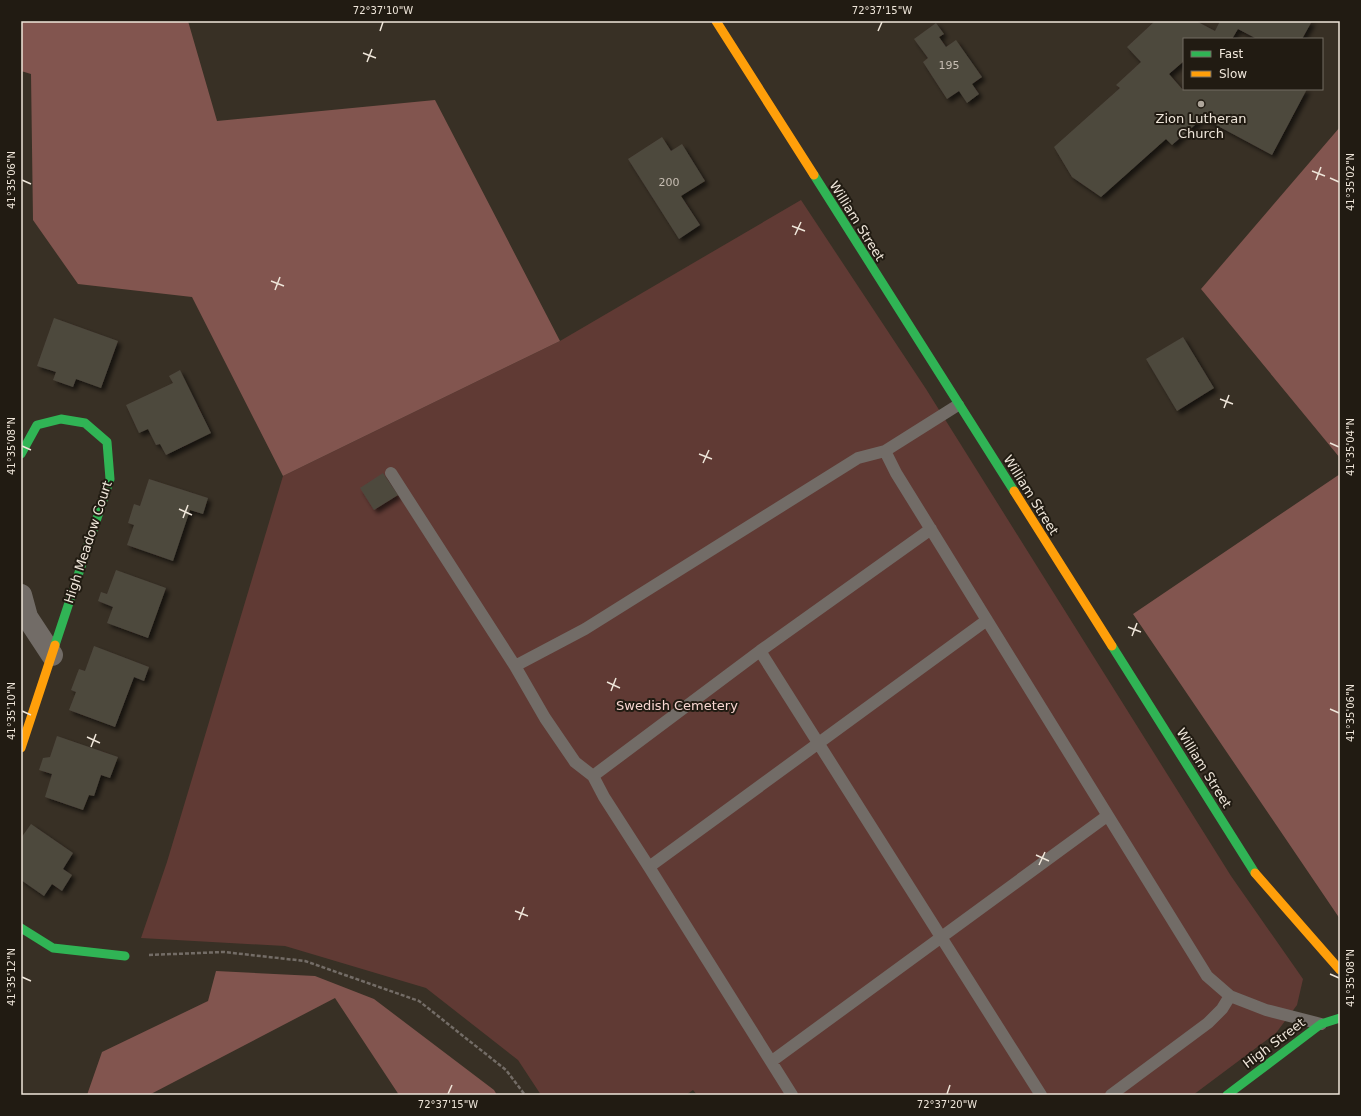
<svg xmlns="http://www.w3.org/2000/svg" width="1361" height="1116" font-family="'DejaVu Sans',sans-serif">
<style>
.green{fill:#603a34}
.forest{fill:#82554f}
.building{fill:#4e483e;filter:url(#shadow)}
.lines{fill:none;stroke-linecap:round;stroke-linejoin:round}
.path{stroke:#736c66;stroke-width:2.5;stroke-dasharray:4 2;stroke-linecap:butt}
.lane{stroke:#726c67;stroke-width:12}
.street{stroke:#726c67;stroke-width:22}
.fast{stroke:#30b455;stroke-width:9}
.slow{stroke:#ff9f0a;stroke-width:9}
.ticks{fill:none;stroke:#efe6da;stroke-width:1.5}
.poi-dot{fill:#afa69b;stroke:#211b12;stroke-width:1.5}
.labels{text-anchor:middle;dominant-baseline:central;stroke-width:4;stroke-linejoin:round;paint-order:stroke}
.number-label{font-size:11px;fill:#c7beb3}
.poi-label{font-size:13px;fill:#efe6da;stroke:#211b12}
.street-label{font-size:13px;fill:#efe6da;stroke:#211b12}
.park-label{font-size:13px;fill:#f8d6d1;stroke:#211b12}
.neatline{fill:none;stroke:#efe6da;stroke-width:1.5}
.ticks-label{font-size:10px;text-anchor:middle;fill:#efe6da}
</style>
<defs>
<filter id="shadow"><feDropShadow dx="3.5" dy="3.5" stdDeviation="2" flood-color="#0009"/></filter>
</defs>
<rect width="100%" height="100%" fill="#383025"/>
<path class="green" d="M 801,200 L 926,389 L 1231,876 L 1303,979 L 1297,1005 L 1276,1033 L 1193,1095 L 697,1095 L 693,1090 L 686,1095 L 541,1095 L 518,1060 L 426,988 L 285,946 L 141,938 L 167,862 L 283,476 L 560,341 Z"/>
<path class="forest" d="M 21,21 L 188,21 L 217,121 L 435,100 L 560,341 L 283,476 L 192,297 L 78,284 L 33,220 L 31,74 L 21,71 Z
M 1340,127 L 1340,458 L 1201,289 Z
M 1340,474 L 1340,919 L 1133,614 Z
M 216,971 L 315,976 L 374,999 L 494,1090 L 497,1095 L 399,1095 L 335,998 L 149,1095 L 87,1095 L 102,1052 L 208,1001 Z"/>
<path class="building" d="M 1155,21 L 1196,21 L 1215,31 L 1220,21 L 1312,21 L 1302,39 L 1257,39 L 1238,29 L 1232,39 L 1184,39 L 1184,61 L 1169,74 L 1183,90 L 1307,89 L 1272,155 L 1203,118 L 1172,145 L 1166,139 L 1101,197 L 1072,177 L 1054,147 L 1120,88 L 1116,85 L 1141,62 L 1127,47 Z
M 936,23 L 944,34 L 939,37 L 946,47 L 956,40 L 982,77 L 972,84 L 979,94 L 967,103 L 959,91 L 947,99 L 923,62 L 928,58 L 914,39 Z
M 662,137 L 671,151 L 682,144 L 705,181 L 681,196 L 700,225 L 679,239 L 628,159 Z
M 54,318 L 118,341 L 101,388 L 76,379 L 73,387 L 53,380 L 56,372 L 37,366 Z
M 1183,337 L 1214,388 L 1177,411 L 1146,359 Z
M 180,370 L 211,433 L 166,455 L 160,444 L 156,445 L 148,429 L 139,433 L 126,405 L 173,383 L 169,376 Z
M 383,473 L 398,495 L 374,510 L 360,488 Z
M 149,479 L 208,498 L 203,514 L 190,510 L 173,561 L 127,545 L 134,525 L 128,523 L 134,504 L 140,506 Z
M 116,570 L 166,588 L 148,638 L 107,623 L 113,607 L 98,601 L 101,592 L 107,594 Z
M 94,646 L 149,667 L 144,681 L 134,677 L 115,727 L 69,710 L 76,692 L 71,690 L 79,669 L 85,671 Z
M 57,736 L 118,757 L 110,778 L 101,775 L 94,796 L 89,795 L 83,810 L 45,797 L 52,774 L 39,770 L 43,758 L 50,757 Z
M 31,824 L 73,853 L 63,869 L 72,875 L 62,891 L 52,884 L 44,896 L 21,880 L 21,838 Z"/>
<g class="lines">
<path class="path" d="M 149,955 L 224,952 L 305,961 L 419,1001 L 506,1070 L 525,1095"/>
<path class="lane" d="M 885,451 L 896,473 L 1207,976 L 1230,996 L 1266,1010 L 1321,1024
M 391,473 L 515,666 L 545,718 L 575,762 L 593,776 L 604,797 L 649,867 L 792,1095
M 760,651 L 1041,1095
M 515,666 L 585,629 L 858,458 L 885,451 L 958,405
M 593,776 L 760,651 L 931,529
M 649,867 L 987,620
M 772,1061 L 1107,816
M 1111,1095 L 1208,1023 L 1222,1009 L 1230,996"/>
<path class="street" d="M 21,595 L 27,617 L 52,655"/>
<path class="fast" d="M 814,175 L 1014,491
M 21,454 L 37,425 L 61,419 L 85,423 L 107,442 L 110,479 L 55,645
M 1112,646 L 1255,873
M 21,928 L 53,948 L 125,956
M 1227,1095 L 1321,1024 L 1340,1018"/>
<path class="slow" d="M 716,21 L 814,175
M 1014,491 L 1112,646
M 21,748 L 55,645
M 1255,873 L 1340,970"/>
</g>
<path class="ticks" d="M 380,31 L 383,22M 878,31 L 882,22M 363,53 L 376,58M 367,62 L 372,49M 1312,171 L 1325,176M 1330,178 L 1339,182M 22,180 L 31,184M 1316,180 L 1321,167M 792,226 L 805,231M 795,235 L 801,222M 271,281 L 284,286M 275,290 L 280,277M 1220,399 L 1233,404M 1224,408 L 1229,395M 1330,443 L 1339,447M 22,446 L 31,450M 699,454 L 712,459M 703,463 L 709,450M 179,509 L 192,515M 183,518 L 188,505M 1128,627 L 1141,632M 1132,636 L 1137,623M 607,682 L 620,688M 611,691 L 616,678M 1330,709 L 1339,713M 22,711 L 31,715M 87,737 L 100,743M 91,747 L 96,734M 1036,855 L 1049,861M 1039,865 L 1045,852M 515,911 L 528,916M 519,920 L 524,907M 1330,974 L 1339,978M 22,977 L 31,981M 448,1094 L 452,1085M 947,1094 L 950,1085"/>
<circle class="poi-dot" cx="1201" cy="104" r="4"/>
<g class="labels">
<g class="number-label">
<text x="949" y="65">195</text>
<text x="669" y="182">200</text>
</g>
<g class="poi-label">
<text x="1201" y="118">Zion Lutheran<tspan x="1201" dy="15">Church</tspan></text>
</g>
<g class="street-label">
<text transform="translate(857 221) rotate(58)">William Street</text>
<text transform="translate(1031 495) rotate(58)">William Street</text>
<text transform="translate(88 542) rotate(-72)">High Meadow Court</text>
<text transform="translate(1204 768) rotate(58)">William Street</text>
<text transform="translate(1274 1043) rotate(-37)">High Street</text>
</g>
<g class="park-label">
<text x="677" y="705">Swedish Cemetery</text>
</g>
</g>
<rect width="1361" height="1116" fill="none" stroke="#211b12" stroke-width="44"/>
<rect x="1183" y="38" width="140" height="52" fill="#211b12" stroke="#736c62"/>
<rect x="1191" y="51" width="20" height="6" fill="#30b455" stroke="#736c62"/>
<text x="1219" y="58" font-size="12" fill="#efe6da">Fast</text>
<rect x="1191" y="71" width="20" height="6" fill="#ff9f0a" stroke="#736c62"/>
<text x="1219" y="78" font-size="12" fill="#efe6da">Slow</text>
<rect x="22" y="22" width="1317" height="1072" class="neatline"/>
<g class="ticks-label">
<text x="383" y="14">72°37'10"W</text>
<text x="882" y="14">72°37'15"W</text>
<text transform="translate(11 180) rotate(-90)" y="4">41°35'06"N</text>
<text transform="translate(1350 182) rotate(-90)" y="4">41°35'02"N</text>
<text transform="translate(11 446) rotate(-90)" y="4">41°35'08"N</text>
<text transform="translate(1350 447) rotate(-90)" y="4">41°35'04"N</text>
<text transform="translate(11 711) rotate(-90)" y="4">41°35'10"N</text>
<text transform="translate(1350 713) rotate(-90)" y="4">41°35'06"N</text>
<text transform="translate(11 977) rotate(-90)" y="4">41°35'12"N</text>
<text transform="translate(1350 978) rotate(-90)" y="4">41°35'08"N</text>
<text x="448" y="1108">72°37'15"W</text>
<text x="947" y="1108">72°37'20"W</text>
</g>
</svg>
